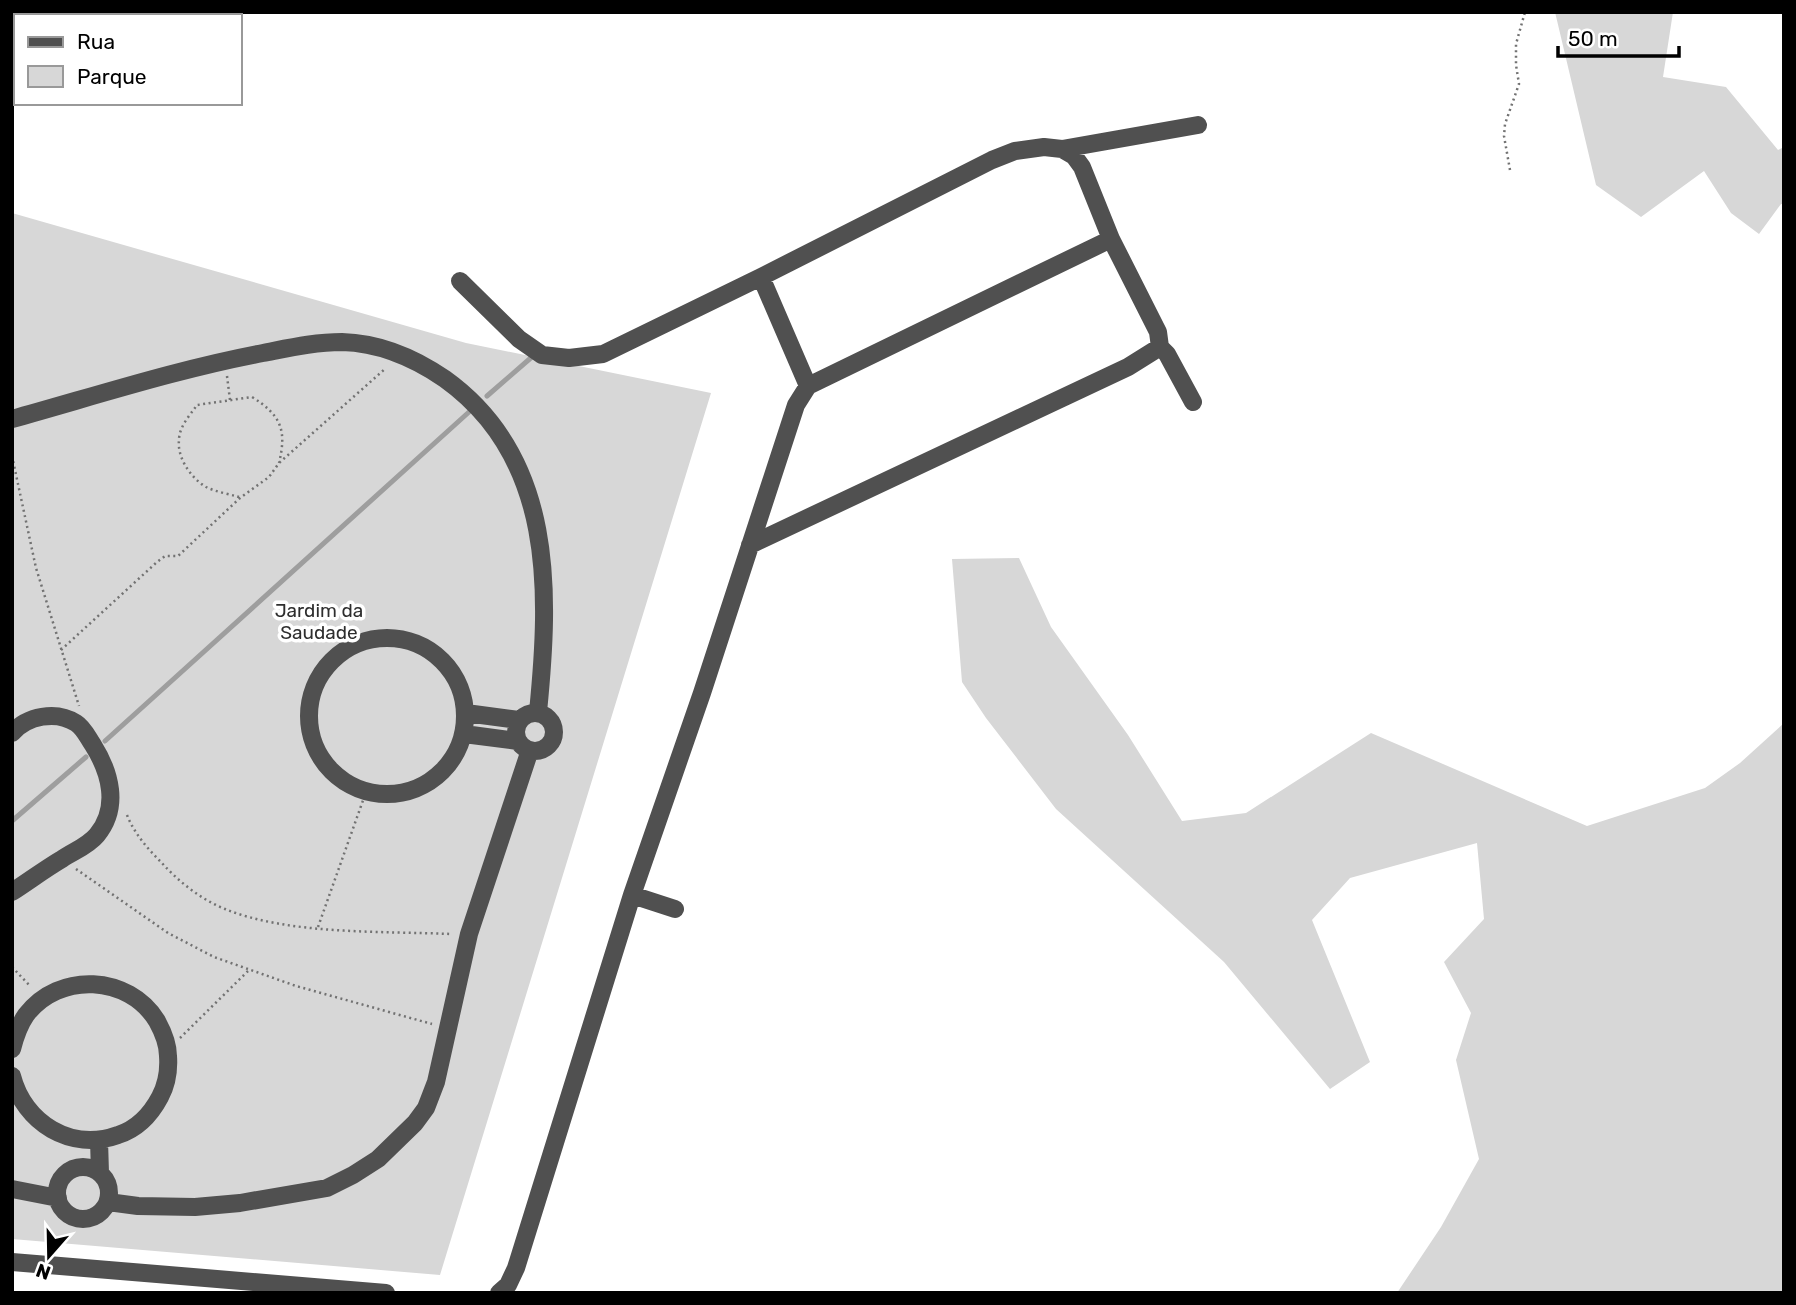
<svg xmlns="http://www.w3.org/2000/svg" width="1796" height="1305" font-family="Rubik,sans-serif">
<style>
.green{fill:#d7d7d7}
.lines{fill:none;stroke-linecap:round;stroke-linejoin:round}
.stream{stroke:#9e9e9e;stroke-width:5}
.path{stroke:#727272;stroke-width:2.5;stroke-dasharray:2 3.5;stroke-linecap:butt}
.minor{stroke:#505050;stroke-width:18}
.labels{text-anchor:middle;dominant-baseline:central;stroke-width:7;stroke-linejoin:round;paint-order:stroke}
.park-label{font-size:19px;fill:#2e2e2e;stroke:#fff}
</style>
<rect width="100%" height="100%" fill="#fff"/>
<path class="green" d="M 1555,12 L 1673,12 L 1663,77 L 1726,87 L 1778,150 L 1784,147 L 1784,204 L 1781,204 L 1759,234 L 1731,213 L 1704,171 L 1641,217 L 1596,185 Z
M 12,213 L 466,343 L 711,393 L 440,1275 L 12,1239 Z
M 1019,558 L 1051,627 L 1128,735 L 1182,821 L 1246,813 L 1371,733 L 1587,826 L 1705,788 L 1740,763 L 1784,723 L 1784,1293 L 1397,1293 L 1441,1227 L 1479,1159 L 1456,1060 L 1471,1013 L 1444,962 L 1484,919 L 1477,843 L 1350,878 L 1312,920 L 1370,1062 L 1330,1089 L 1224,962 L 1056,809 L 986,718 L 962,682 L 952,559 Z"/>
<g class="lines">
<path class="stream" d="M 487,396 L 533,356
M 105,741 L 469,412
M 12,821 L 86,757"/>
<path class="path" d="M 1510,170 L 1504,136 L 1505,124 L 1519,84 L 1516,65 L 1516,44 L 1525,12
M 227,376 L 230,400
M 12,456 L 36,568 L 79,706
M 239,497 C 229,494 216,492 206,487 C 191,478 177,458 179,440 C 179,427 190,415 197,405 L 252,397 C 281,415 287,430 279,463
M 61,650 L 157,562 L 165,556 L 178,556 L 240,498 L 269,477 L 279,463 L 386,368
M 127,815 C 134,833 147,848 161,862 C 178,881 200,899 225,909 C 289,935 382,931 451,934
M 76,869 L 168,933 L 214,957 L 296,986 L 432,1024
M 318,927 L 366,792
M 12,967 L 30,986
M 180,1038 L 248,971"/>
<path class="minor" d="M 1062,149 L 1198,125
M 761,277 L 808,386
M 460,281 L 519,339 L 542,355 L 569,358 L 603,354 L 761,277 L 992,160 L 1015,151 L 1044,147 L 1062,149 L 1074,156 L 1082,167 L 1111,239 L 1158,332 L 1160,347 L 1128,367 L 750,545
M 1160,347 L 1167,354 L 1193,402
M 12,419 C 95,396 178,369 263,353 C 289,348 315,342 342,342 C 380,343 413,357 445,379 C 555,458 550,591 538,712
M309 716a78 78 0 1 1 156 0a78 78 0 1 1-156 0Z
M516 732a19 19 0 1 1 38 0a19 19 0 1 1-38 0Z
M 466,713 L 519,720
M 12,733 C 27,716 56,710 76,723 C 84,728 88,738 93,745 C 110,772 120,807 97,835 C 88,846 74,851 62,859 C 45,869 29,881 12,892
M 464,734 L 518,741
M 632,895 L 675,909
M 12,1049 C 15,1037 19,1025 26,1015 C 59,971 129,975 157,1021 C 163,1032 168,1044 168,1056 C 169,1070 167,1084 160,1097 C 151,1114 137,1129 118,1135 C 71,1152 24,1123 12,1076
M 99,1140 L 100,1173
M57 1193a26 26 0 1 1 52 0a26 26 0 1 1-52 0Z
M 12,1189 L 58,1198
M 108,1202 L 138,1206 L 195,1207 L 240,1203 L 327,1188 L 353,1175 L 378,1159 L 415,1123 L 426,1108 L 436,1082 L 469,934 L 530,750
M 12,1262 L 386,1293
M 499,1293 L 508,1285 L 516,1268 L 632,895 L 702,693 L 796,405 L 808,386 L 1111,239"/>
</g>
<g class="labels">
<g class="park-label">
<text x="319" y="610">Jardim da<tspan x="319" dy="22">Saudade</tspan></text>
</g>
</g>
<rect width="1796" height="1305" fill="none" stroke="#000000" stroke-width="28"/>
<rect x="14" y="14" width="228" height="91" fill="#ffffff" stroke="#999999" stroke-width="2"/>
<rect x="28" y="37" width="35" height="10" fill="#505050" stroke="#999999" stroke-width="2"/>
<text x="77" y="49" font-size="21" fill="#000000">Rua</text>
<rect x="28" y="66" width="35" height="21" fill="#d7d7d7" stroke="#999999" stroke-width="2"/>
<text x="77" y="84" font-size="21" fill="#000000">Parque</text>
<g transform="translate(49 1256) rotate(200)" stroke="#ffffff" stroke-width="5" paint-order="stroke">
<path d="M0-5L12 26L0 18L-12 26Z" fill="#000000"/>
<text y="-10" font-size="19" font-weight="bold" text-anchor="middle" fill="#000000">N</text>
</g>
<path d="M1558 46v10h121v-10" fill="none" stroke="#000000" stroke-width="3.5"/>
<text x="1568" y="46" font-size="21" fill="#000000" stroke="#ffffff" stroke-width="5" paint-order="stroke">50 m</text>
</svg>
